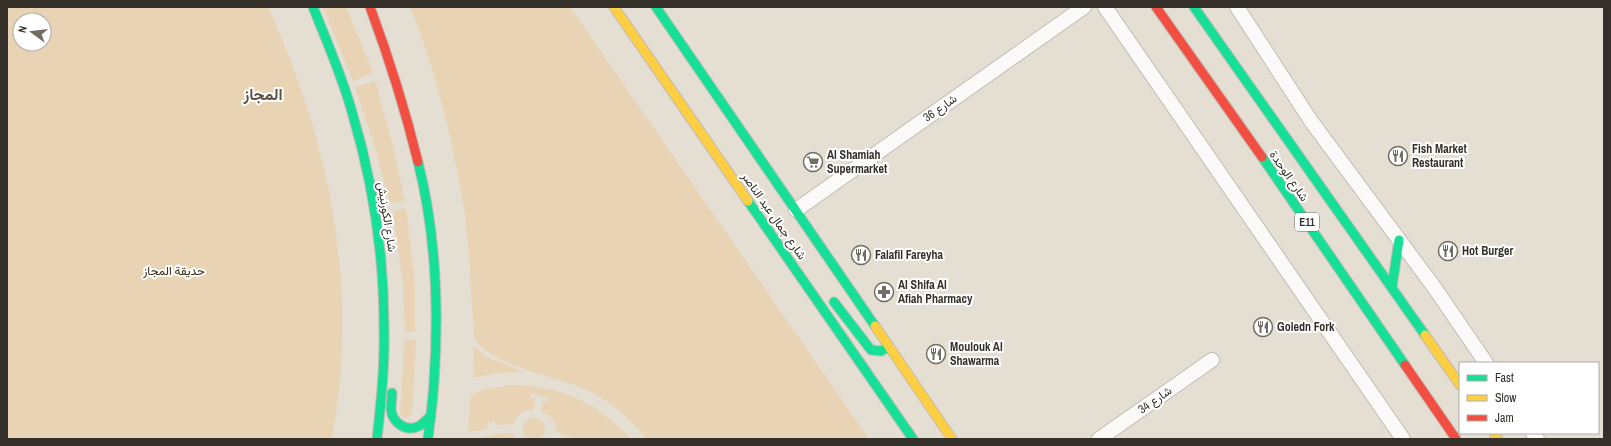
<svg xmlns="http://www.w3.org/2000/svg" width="1611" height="446" font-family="'Archivo Narrow',Vazirmatn,sans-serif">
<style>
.green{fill:#e8d4b5;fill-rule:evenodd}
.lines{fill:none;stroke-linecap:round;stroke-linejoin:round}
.street-casing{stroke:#c1bcb4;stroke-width:16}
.fast-casing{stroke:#c1bcb4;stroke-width:11}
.slow-casing{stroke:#c1bcb4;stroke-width:11}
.jam-casing{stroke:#c1bcb4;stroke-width:11}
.street{stroke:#fbfaf8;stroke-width:14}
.fast{stroke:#16e098;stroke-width:9}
.slow{stroke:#ffcf43;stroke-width:9}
.jam{stroke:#f24e42;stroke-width:9}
.labels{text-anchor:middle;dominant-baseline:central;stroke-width:4;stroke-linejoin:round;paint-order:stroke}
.shield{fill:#fff;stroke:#726e69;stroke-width:1}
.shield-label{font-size:11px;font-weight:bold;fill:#353029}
.street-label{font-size:12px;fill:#353029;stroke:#fff}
.poi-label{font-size:12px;font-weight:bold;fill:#353029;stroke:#fff;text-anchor:start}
.park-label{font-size:12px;fill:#36260a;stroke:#fff}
.district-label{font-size:16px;font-weight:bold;fill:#5b5041;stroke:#fff}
</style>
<rect width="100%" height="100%" fill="#e4ded3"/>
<path class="green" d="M 7,7 L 268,7 C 331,146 359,287 332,439 L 7,439 ZM 20,20 L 44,20 L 44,44 L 20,44 Z
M 323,7 L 346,7 L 373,73 L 353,81 Z
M 410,7 L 570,7 L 869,439 L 647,439 C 632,420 612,403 591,392 C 561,377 487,366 474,337 C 471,296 470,255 465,215 C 454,145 437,73 410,7 Z
M 375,81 L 391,139 L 405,201 L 390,203 L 374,144 L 355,87 Z
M 406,208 L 415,282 L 415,332 L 405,332 L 403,283 L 393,211 Z
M 405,339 L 416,340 L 412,414 L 407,418 L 405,418 L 400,413 Z
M 474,346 L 485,356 L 523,372 L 498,373 L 473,378 Z
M 509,385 C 558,384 598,403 631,439 L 575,439 L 557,432 C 555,421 552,415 541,412 L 543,401 L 548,402 L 549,398 L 531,394 L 530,398 L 536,399 L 533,410 C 523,409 517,414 514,424 L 495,425 L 495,421 L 488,422 L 487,429 L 468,432 L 471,395 L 483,390 Z
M523 429a11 11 0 1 1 22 0a11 11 0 1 1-22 0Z
M 513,433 L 515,439 L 475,439 L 496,434 Z"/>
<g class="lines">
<defs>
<path id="street" d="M 1105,7 L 1403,439
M 1237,7 L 1311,121 L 1434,287 L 1486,363
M 796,210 L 1084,7
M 1533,433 L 1537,439
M 1099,439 L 1212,360"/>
<path id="fast" d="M 313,7 C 327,42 342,76 352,112 C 373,182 384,254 384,327 C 385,365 381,402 377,439
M 656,7 L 875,326
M 1194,7 L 1425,335
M 1262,157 L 1405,365
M 418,162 C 436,233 439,309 434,382 C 433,401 430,420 428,439
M 748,201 L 913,439
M 1392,287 L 1399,240
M 834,302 L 871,350 L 881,351 L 889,347
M 392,393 C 392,398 391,404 391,409 C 392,422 406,433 419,426 C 423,424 427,419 431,416"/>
<path id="slow" d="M 614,7 L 748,201
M 875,326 L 952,439
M 1425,335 L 1460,385
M 1494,433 L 1498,439"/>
<path id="jam" d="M 370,7 C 389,58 405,109 418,162
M 1156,7 L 1262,157
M 1405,365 L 1456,439"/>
</defs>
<use href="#street" class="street-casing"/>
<use href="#fast" class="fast-casing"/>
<use href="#slow" class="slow-casing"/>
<use href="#jam" class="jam-casing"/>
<use href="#street" class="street"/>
<use href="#fast" class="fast"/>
<use href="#slow" class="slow"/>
<use href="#jam" class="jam"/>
</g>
<defs>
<symbol id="restaurant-ring" viewBox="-11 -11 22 22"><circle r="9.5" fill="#fff" stroke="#726d64" stroke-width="1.5"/><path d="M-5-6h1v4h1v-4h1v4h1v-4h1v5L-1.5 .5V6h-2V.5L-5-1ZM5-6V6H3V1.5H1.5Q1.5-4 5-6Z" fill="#726d64"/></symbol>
<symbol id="supermarket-ring" viewBox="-11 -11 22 22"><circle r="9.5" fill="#fff" stroke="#726d64" stroke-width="1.5"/><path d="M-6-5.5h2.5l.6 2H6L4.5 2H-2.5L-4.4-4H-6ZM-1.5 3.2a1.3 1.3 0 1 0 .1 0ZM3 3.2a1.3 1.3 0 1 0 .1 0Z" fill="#726d64"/></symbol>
<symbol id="pharmacy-ring" viewBox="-11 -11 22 22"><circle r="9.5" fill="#fff" stroke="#726d64" stroke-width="1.5"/><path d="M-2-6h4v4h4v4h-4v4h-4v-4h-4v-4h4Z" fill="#726d64"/></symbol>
</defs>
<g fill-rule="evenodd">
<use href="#restaurant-ring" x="1387" y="145" width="22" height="22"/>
<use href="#supermarket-ring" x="802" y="151" width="22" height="22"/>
<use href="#restaurant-ring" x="1437" y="240" width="22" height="22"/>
<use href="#restaurant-ring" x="850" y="244" width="22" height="22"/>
<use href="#pharmacy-ring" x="873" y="281" width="22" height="22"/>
<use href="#restaurant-ring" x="1252" y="316" width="22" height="22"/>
<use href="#restaurant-ring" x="925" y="343" width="22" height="22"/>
</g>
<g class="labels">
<rect class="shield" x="1295" y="213" width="24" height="18" rx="3"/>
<g class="shield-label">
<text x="1307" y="222">E11</text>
</g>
<g class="street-label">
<text transform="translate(940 108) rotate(-35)">شارع 36</text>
<text transform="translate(1289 176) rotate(55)">شارع الوحدة</text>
<text transform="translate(774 216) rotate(55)">شارع جمال عبد الناصر</text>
<text transform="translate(387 217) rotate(81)">شارع الكورنيش</text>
<text transform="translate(1155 400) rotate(-35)">شارع 34</text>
</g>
<g class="poi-label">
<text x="1412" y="149">Fish Market<tspan x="1412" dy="14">Restaurant</tspan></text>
<text x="827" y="155">Al Shamiah<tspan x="827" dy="14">Supermarket</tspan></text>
<text x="1462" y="251">Hot Burger</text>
<text x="875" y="255">Falafil Fareyha</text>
<text x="898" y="285">Al Shifa Al<tspan x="898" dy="14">Afiah Pharmacy</tspan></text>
<text x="1277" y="327">Goledn Fork</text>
<text x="950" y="347">Moulouk Al<tspan x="950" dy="14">Shawarma</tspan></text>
</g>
<g class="park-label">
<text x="174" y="271">حديقة المجاز</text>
</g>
<g class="district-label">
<text x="263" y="94">المجاز</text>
</g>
</g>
<rect width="1611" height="446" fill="none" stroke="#353029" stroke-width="16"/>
<rect x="1459" y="362" width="140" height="72" fill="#ffffff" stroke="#aeaca9"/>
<rect x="1467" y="375" width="20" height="6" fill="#16e098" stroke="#aeaca9"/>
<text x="1495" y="382" font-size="12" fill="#353029">Fast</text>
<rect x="1467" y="395" width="20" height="6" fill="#ffcf43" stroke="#aeaca9"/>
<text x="1495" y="402" font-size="12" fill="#353029">Slow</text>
<rect x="1467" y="415" width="20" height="6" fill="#f24e42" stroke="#aeaca9"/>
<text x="1495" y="422" font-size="12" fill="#353029">Jam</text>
<g transform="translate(32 32) rotate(285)"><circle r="19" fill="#ffffff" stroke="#aeaca9"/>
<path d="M0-3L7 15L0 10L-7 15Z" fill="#726d64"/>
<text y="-6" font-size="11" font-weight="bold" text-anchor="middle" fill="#353029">N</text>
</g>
</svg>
